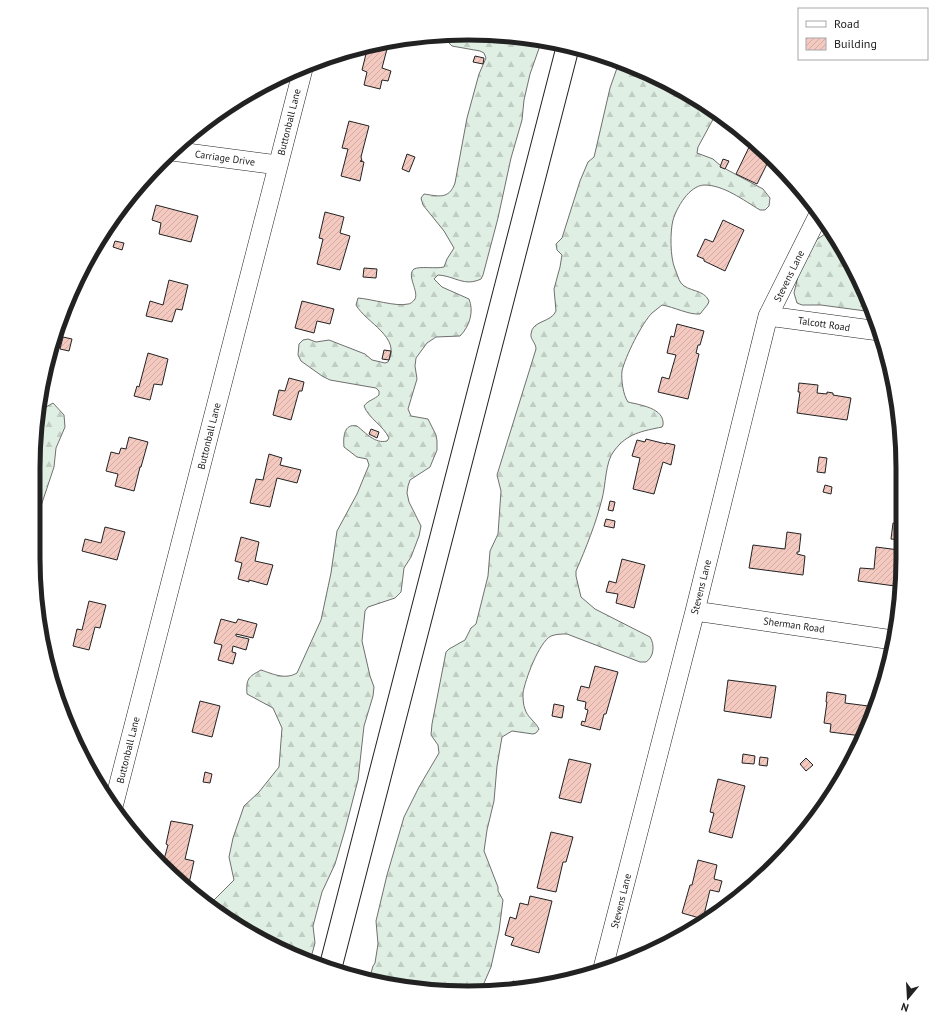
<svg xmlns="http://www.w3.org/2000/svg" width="936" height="1026" font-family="'PT Sans',sans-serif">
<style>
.forest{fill:url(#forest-firs);stroke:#6f6f6f}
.building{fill:url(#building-hatch);stroke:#222}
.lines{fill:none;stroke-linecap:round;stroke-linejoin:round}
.minor-casing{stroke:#222;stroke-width:20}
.major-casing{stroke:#222;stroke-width:24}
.minor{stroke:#fff;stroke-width:19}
.major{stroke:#fff;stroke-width:22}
.labels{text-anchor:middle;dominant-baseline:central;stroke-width:3;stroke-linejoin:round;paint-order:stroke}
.street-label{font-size:10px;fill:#222;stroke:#fff}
.rim{fill:none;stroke:#222;stroke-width:5}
</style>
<defs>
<pattern id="forest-firs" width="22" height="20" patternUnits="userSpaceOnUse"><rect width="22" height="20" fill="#e0efe3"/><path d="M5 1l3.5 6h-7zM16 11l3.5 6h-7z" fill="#c0cdc2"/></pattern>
<pattern id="building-hatch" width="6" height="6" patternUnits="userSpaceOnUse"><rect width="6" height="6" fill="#f3c9c0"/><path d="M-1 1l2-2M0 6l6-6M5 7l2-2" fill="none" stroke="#d0aca5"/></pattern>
</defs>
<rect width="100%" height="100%" fill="#fff"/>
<path class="forest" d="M 468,33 L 542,40 L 530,74 L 524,100 L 522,120 L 511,158 L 498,218 L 483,275 L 481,279 C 464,287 455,276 438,275 L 434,279 L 442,287 L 469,299 C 474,311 470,326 460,336 L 436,337 L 427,343 L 416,358 L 415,366 L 417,379 L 408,409 L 411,416 L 428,419 L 436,435 L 437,441 L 437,450 L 430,467 L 410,480 L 408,486 L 407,493 L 409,502 L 421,526 L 419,536 L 411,557 L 404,568 L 401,592 L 395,598 L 368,607 L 365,611 L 362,641 L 370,676 L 374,687 L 373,696 L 364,726 L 358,780 L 345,830 L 335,864 L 322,892 L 313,926 L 315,943 L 310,961 L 276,948 L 236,923 C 234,911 224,910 213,909 L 211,903 L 234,880 L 229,857 L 233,838 L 244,806 L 259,792 L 279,767 L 282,728 L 273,708 L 247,694 C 246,679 248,677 261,670 C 273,674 285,680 297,673 L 321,620 L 331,573 L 337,531 L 357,494 L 369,465 L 367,459 L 357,457 L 344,447 C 343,437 344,423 357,426 C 366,433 375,444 387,441 L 389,438 C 383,425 369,419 364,406 C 367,401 375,399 379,395 L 379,391 L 376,388 L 330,380 L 322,376 L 301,361 L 298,355 L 299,344 L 303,340 L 308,339 L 316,342 L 329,340 L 365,354 L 372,360 L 385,363 L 388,362 C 402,337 366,323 356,305 L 358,298 C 372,299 396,307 408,304 C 410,304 413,302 415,299 C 419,291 406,275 414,269 C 419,266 437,269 444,267 L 447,259 L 454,248 L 444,231 L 423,205 L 421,198 L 424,194 C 438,196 449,200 455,183 L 467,118 L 479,74 L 486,58 L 484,53 L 480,51 L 452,46 L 448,42 L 447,35 Z
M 618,61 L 634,66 L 709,106 L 717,112 L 698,147 L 697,153 L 713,159 L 722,167 L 763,189 L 770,198 L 769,206 L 765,210 L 760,210 C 743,200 724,185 704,185 C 689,186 677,207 673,220 C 670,232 670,257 675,269 C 677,273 678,279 681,283 C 688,292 704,289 709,301 L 708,304 L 700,314 C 689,315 674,307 662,305 C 659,308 655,310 652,313 C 642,323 625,357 622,371 C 621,379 623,395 628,402 C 640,405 665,408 663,425 L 662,427 C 643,431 627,433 614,451 C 605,462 606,485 602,499 C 596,523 586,548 576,571 L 576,576 L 581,597 L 595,609 L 650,637 C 655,645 654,657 646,662 L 640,662 L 567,634 C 562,634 556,634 551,636 C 539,642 525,680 523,693 C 523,697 523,705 525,709 C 527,717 535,721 539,729 L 536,733 L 533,734 L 512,731 L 502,737 L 497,766 L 494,801 L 487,830 L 484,851 L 498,887 L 498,891 L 503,900 L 499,931 L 491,967 L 481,990 L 475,992 L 468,993 L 369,980 L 373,966 L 375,963 L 378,944 L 376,921 L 387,875 L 404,817 L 419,787 L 439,753 L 438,745 L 431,735 L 432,724 L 446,652 L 449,649 L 465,640 L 471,628 L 476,624 L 488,576 L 490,551 L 498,534 L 501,491 L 497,475 L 536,349 C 536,343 530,339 531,334 C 532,320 551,323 556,311 L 554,289 L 560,267 L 562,255 L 557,250 L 556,244 L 562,238 L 580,181 L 588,162 L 594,157 L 595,153 L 610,88 L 617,68 Z
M 833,232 L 870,301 L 873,312 L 821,305 L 802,305 L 797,303 L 794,293 L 799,272 L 816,240 L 825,234 Z
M 53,403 L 64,415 L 65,427 L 56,448 L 54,467 L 36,521 L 34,544 L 39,423 L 46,407 Z"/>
<path class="building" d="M 371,45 L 387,49 L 382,68 L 391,71 L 388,81 L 382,80 L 380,89 L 364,85 L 367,72 L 362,70 L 368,46 Z
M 475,56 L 484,58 L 483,64 L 473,62 Z
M 349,121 L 369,126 L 361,157 L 362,161 L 360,161 L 364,162 L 360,181 L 341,176 L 348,149 L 342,148 Z
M 752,141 L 771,156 L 757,184 L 736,174 Z
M 407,154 L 415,157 L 409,172 L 402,169 Z
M 723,159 L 729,161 L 725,169 L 720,167 Z
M 156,205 L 198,216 L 191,242 L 159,234 L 161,223 L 152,220 Z
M 325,212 L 344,217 L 340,233 L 350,236 L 340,270 L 317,264 L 323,239 L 319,238 Z
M 723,220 L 744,230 L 725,271 L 704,261 L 704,259 L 697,256 L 705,239 L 713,242 Z
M 115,241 L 124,243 L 122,250 L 113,247 Z
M 364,268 L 377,269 L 376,278 L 363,277 Z
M 169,280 L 188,285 L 182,310 L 176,309 L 172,322 L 146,316 L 150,301 L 163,305 Z
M 302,301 L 334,309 L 330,324 L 317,321 L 314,333 L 295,328 Z
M 677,324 L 704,331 L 700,345 L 698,345 L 696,353 L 699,354 L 688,399 L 658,392 L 662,377 L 669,379 L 676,355 L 667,353 L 671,336 L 674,337 Z
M 63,337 L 72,339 L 69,351 L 60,349 Z
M 384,350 L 391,351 L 389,360 L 382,359 Z
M 148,353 L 168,359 L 162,385 L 154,384 L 150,400 L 134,396 L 137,386 L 139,387 Z
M 289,378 L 304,382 L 302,391 L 299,391 L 291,420 L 273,415 L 279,390 L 285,391 Z
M 799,383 L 818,385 L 817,393 L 827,394 L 827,392 L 833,393 L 833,395 L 851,398 L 847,420 L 797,413 L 800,392 L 798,392 Z
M 371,429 L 379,432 L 377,438 L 369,434 Z
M 129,437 L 148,442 L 141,467 L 140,467 L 134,491 L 115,486 L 118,474 L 106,471 L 111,452 L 119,454 L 121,448 L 126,449 Z
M 646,439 L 666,444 L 666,443 L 675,445 L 671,465 L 663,462 L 654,494 L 633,489 L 640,458 L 632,456 L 637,440 L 645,442 Z
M 269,454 L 282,458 L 280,465 L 301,470 L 297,483 L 277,478 L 270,507 L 250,503 L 256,479 L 263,480 Z
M 819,457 L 827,458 L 825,473 L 817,472 Z
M 825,485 L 832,487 L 831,494 L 823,492 Z
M 610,501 L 615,502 L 613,511 L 608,510 Z
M 606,519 L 615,521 L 614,528 L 604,526 Z
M 893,523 L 902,524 L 901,540 L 891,539 Z
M 105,527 L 125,532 L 117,560 L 82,551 L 85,539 L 101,543 Z
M 787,532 L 801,534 L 799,552 L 797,552 L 797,554 L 805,556 L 803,575 L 749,568 L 753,545 L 785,549 Z
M 241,537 L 259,542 L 255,561 L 273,565 L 267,585 L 249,580 L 249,582 L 238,579 L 242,563 L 235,561 Z
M 876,547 L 899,550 L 898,557 L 901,558 L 900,574 L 897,573 L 895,586 L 858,581 L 860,568 L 874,569 Z
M 622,559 L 645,565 L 634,608 L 616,603 L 618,594 L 606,592 L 609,581 L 616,583 Z
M 89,601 L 106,605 L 100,628 L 95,627 L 89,650 L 73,646 L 77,629 L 82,630 Z
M 221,619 L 236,623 L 238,619 L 257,624 L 253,638 L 236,634 L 236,636 L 249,639 L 246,650 L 233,646 L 232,652 L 236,653 L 233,664 L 218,660 L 222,645 L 214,643 Z
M 595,666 L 618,672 L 606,714 L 604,714 L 600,730 L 581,725 L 582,721 L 585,722 L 588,710 L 585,709 L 586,702 L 577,700 L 581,686 L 589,688 Z
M 728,680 L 776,686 L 771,718 L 724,711 Z
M 55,683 L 60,684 L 58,691 Z
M 827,692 L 846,695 L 845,703 L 876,707 L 862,736 L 830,732 L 831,724 L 824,723 L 827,702 L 826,702 Z
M 200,701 L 220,706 L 212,737 L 192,732 Z
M 554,704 L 564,706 L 562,718 L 552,716 Z
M 743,754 L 755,756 L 754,764 L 742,763 Z
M 760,757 L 768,758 L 767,766 L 759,765 Z
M 806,758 L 813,765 L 806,771 L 800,764 Z
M 569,759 L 591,764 L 581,803 L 559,798 Z
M 205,772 L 212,774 L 210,783 L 203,782 Z
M 718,779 L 745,786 L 732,838 L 709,832 L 714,813 L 710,812 Z
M 171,821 L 193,825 L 185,859 L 194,861 L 188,888 L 169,869 L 169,865 L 163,863 L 168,845 L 166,844 Z
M 551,832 L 573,837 L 566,862 L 563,862 L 556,892 L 537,888 Z
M 698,860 L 717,865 L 714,879 L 722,881 L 719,892 L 710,890 L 703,919 L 682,913 L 690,885 L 692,885 Z
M 530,896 L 552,901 L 539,953 L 511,945 L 514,938 L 505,935 L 510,917 L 516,919 L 520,903 L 528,905 Z
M 513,981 L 533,987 L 511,989 Z"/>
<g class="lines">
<defs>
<path id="minor" d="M 172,151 L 278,165
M 768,316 L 879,331
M 695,611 L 893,640
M 113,807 L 304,65
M 603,968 L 695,611 L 768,316 L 819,214"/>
<path id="major" d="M 330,969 L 568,46"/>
</defs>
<use href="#minor" class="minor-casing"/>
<use href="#major" class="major-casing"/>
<use href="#minor" class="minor"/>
<use href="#major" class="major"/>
</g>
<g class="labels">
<g class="street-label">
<text transform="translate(289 122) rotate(-76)">Buttonball Lane</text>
<text transform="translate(225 158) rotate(8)">Carriage Drive</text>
<text transform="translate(789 276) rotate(-64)">Stevens Lane</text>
<text transform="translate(824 324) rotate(8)">Talcott Road</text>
<text transform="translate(209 436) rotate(-76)">Buttonball Lane</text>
<text transform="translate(701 587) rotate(-76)">Stevens Lane</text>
<text transform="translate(794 625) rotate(8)">Sherman Road</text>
<text transform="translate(128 750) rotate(-76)">Buttonball Lane</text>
<text transform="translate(621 901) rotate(-76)">Stevens Lane</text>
</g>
</g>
<path d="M0 0H936V1026H0ZM468 40H468A428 428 0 0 1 896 468V558A428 428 0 0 1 468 986H468A428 428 0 0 1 40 558V468A428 428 0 0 1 468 40Z" fill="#fff" fill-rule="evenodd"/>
<path class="rim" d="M468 40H468A428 428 0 0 1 896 468V558A428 428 0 0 1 468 986H468A428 428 0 0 1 40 558V468A428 428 0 0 1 468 40Z"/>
<rect x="798" y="8" width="130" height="52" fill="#ffffff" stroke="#a7a7a7"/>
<rect x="806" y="21" width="20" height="6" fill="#ffffff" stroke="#a7a7a7"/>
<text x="834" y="28" font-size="12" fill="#222222">Road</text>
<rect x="806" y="38" width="20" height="12" fill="url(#building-hatch)" stroke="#a7a7a7"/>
<text x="834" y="48" font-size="12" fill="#222222">Building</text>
<g transform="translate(908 998) rotate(198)" stroke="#ffffff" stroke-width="3" paint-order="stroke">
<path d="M0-3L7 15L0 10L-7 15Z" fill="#222222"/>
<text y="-6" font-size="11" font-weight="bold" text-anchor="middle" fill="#222222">N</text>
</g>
</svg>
